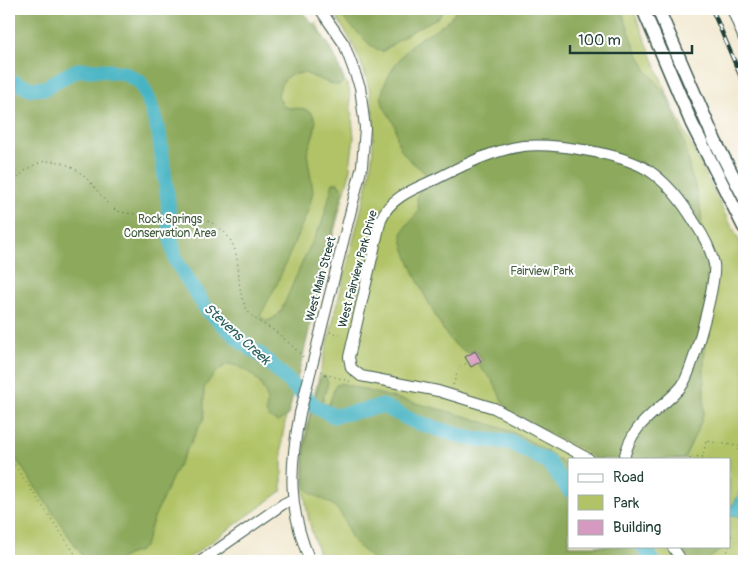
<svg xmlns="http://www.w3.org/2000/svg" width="753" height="570" font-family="Pangolin,sans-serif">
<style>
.green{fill:#b1c366;stroke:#68804d;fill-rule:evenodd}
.forest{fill:#8ca95b;stroke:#567348}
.water{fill:#47b4c3;stroke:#33787c}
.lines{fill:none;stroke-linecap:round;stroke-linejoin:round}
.river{stroke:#47b4c3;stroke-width:15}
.building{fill:#d69ac0}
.minor-casing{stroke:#3e574b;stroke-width:12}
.major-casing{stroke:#3e574b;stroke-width:15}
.path{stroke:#3e574b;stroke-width:1;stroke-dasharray:1 4;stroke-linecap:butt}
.minor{stroke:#fff;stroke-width:10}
.major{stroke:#fff;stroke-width:12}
.rail-casing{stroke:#1f3d34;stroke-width:4.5}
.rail{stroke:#fff;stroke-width:2.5;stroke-dasharray:8;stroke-linecap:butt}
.minor-bridge-casing{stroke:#3e574b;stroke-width:12;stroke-linecap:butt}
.minor-bridge{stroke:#fff;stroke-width:10}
.labels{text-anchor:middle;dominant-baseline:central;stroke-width:4;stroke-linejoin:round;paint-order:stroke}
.park-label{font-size:12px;fill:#445e40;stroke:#fff}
.street-label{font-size:12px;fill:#1f3d34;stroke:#fff}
.water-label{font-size:14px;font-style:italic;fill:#2b615f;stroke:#fff}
</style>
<rect width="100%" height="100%" fill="#fff"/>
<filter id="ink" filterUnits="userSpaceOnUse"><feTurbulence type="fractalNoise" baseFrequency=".02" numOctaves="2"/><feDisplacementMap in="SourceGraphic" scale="10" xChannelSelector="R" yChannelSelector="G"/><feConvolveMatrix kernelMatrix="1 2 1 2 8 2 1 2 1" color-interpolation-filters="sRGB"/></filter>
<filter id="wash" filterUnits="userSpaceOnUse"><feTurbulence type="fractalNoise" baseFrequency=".0096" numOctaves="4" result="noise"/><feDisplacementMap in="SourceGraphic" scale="20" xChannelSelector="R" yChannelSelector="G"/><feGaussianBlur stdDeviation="1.12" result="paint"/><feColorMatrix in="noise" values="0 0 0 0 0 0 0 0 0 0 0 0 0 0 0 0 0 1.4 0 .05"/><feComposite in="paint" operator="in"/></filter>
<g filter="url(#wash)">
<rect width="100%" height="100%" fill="#f1e8cf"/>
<path class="green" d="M 9,9 L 293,41 L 316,22 L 349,89 L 354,137 L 349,176 L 290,396 L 282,439 L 282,491 L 185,561 L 9,561 Z
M 331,9 L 633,9 L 672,106 L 720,204 L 744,250 L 744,561 L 322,561 C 303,515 301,478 306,428 L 369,178 C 381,110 370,65 331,9 ZM 569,459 L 729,459 L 729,546 L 569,546 Z"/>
<path class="forest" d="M 9,9 L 299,9 C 319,28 339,54 343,82 L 340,85 L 334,85 L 304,73 L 289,75 L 281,84 L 278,96 L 284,107 L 304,109 L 312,113 L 316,121 L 314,133 L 307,153 L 313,191 L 309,208 L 277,284 L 260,316 L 267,321 L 274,318 L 281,311 L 305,256 L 322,223 L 333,183 L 338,183 L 343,189 C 324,264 308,340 288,415 L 278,422 C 273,420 268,418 266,412 C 266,408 268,403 267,400 C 264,382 245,365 227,364 L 214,374 L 204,388 L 204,418 L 174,474 L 153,520 L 145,546 L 139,551 L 127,555 L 118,561 L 86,561 L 9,449 Z
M 334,9 L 444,9 L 439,17 L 410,32 L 382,52 L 370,45 Z
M 457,9 L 621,9 L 636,50 L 647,71 L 663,90 L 669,100 L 686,147 L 690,172 L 695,186 L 701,212 L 703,246 L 710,277 L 704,364 L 704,411 L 701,422 L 684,459 L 596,459 L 584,450 L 510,413 C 501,402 499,391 492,380 C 488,374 481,371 479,364 L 482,360 L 475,350 L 469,353 C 460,350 454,344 448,337 C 437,322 402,253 402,236 C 402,227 414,218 419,211 C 415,194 417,193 427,180 L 426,174 C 415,163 404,159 398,143 C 396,137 397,130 394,124 C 391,116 383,109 382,100 C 379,85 403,51 415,42 C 430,31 448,26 457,9 Z
M 323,376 L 326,377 L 328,383 L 322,402 L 329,405 L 335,386 L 341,383 C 398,401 458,410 514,433 C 534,442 552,455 569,467 L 569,546 L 653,546 L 660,561 L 374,561 C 368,553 357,548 352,539 C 346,528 345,516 335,507 C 326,498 309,497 304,484 L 305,449 L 309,421 L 320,379 Z
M 678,546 L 719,546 L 719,551 L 706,561 L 694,561 Z"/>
<path class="water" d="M 744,484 L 744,517 L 729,515 L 729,505 L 733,505 Z"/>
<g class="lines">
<path class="river" d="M 9,80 L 32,89 L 46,88 L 52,83 L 77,70 L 101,70 L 124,73 L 140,82 L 149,100 L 159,133 L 168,201 L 171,239 L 176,261 L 207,310 L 243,343 L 262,356 L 316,407 L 334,416 L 383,406 L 415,422 L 448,432 L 473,439 L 510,442 L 548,462 L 569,490
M 643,546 L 653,561"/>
</g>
<g id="blocks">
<path class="building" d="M 475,351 L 481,361 L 471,367 L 465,357 Z"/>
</g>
</g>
<g filter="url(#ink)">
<use href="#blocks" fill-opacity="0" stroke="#3e574b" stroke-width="1"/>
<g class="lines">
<defs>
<path id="minor" d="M 732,9 L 744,39
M 318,342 L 362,166 L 365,128 L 360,87 L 344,44 L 320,9
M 300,413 C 289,469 288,508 310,561
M 589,459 L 494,408 L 438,391 L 361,376 L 351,368 L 349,357 L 381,219 C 391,196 417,188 438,178 C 464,165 493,150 523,146 C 554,143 621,153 648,170 C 668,183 683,203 695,223 C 703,235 711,249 714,264 C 717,281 692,374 681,387 C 659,412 631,422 624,459
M 672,546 L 682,561
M 201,561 L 283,504 L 293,499"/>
<path id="major" d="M 643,9 L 692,124 L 744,227
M 658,9 L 715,141 L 744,197"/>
</defs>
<use href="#minor" class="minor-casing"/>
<use href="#major" class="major-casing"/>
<path class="path" d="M 9,190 C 17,176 34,160 51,161 C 72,162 87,177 99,193 C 105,200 110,208 118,211 C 124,213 131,214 137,214 C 161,217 203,212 221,229 C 246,251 233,279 245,306 C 251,320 265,324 276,332 C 286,340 296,349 304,358
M 330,332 L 343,335
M 321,371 L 325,374 L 352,382
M 453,385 L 459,368 L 468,362
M 739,450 L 741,437
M 9,457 L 80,561
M 690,459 L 690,456 L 703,457 L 706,441 L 744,447
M 729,533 L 732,534 L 729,543
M 725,561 L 729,546"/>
<use href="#minor" class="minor"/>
<use href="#major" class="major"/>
<defs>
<path id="rail" d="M 712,9 L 744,84"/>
</defs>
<use href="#rail" class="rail-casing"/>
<use href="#rail" class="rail"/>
<defs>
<path id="minor-bridge" d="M 300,413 L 318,342"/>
</defs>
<use href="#minor-bridge" class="minor-bridge-casing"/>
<use href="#minor-bridge" class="minor-bridge"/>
</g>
</g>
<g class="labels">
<g class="park-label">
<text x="170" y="219">Rock Springs<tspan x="170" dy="14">Conservation Area</tspan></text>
<text x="542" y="271">Fairview Park</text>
</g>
<g class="street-label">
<text transform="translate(358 269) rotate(-75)">West Fairview Park Drive</text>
<text transform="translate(321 279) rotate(-75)">West Main Street</text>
</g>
<g class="water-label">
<text transform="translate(237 334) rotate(42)">Stevens Creek</text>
</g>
</g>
<rect width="753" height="570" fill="none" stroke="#fff" stroke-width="30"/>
<rect x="568" y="458" width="162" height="90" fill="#ffffff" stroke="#a5b1ae"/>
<rect x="578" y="474" width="25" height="8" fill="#ffffff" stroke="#a5b1ae"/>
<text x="613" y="482" font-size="15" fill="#1f3d34">Road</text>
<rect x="578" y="495" width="25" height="15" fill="#b1c366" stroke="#a5b1ae"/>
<text x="613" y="508" font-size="15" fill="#1f3d34">Park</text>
<rect x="578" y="520" width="25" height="15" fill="#d69ac0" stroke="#a5b1ae"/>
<text x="613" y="532" font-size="15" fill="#1f3d34">Building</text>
<path d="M570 45v8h122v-8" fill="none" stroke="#1f3d34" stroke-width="2.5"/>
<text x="578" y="45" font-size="15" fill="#1f3d34" stroke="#ffffff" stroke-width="4" paint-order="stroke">100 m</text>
</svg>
